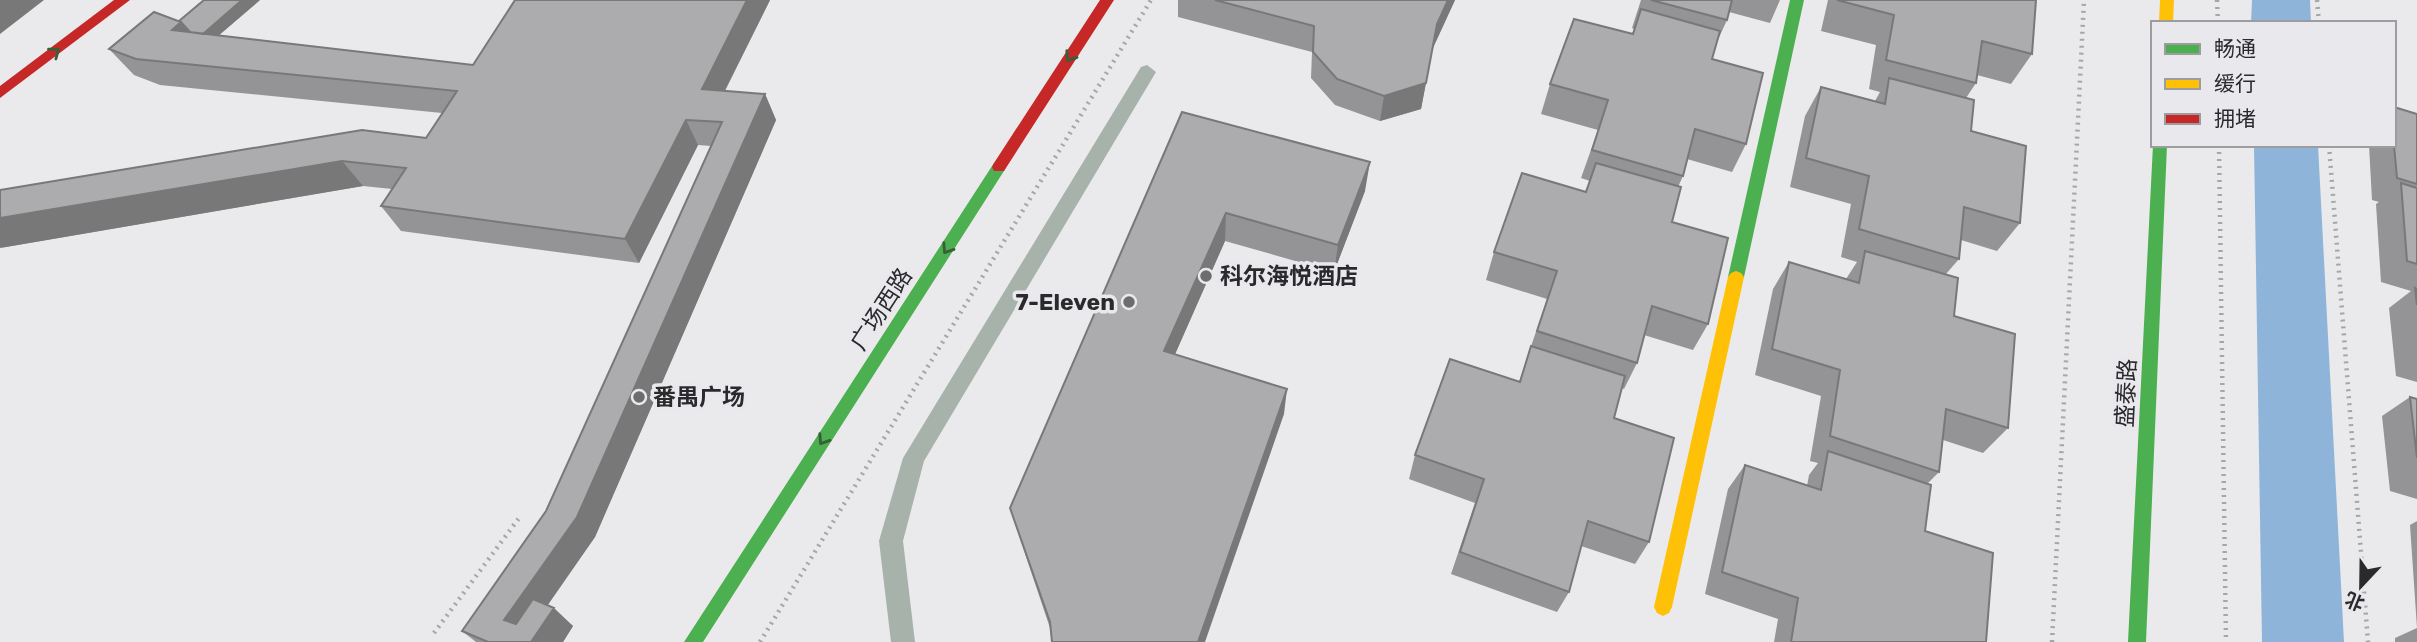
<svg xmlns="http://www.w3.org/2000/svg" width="2417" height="642" font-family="Rubik,'Noto Sans SC',sans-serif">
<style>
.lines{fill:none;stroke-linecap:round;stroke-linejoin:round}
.river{fill:#8eb5d9;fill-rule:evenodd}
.path{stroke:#a2a9a5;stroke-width:4.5;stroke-dasharray:2 5;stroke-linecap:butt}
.lane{fill:#a7b2aa;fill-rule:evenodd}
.fast{fill:#4caf50;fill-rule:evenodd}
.slow{fill:#ffc107;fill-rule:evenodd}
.jam{fill:#c62828;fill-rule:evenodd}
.wall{fill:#949395}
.shaded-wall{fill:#787879}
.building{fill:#acabad;stroke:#787879;stroke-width:2}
.oneway{stroke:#385f3a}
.poi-dot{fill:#6d6d6f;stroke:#e9e9ed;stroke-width:2.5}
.labels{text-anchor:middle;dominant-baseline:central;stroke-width:7;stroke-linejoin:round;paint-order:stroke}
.poi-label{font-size:23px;font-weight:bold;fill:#2a292b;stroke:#e9e9ed;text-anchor:start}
.street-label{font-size:23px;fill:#2a292b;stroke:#e9e9ed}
</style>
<rect width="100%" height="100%" fill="#eaeaec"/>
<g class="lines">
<path class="river" d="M 2252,0 L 2310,0 L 2311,23 L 2251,23 Z
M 2254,145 L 2318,145 L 2344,642 L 2262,642 Z"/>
<path class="path" d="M 2217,0 L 2218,23
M 2317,0 L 2319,23
M 2219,145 L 2226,642
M 2329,145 L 2368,642
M 434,633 L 519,518
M 760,642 L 1151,0
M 2052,642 L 2084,0"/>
<path class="lane" d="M 1147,65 L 1156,72 L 924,461 L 903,541 L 915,642 L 891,642 L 879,541 L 903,458 L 1141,67 Z"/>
<path class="fast" d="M 1790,0 L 1804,0 L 1744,277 L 1741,281 L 1731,281 L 1728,277 Z
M 2153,145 L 2167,145 L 2146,642 L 2128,642 Z
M 999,161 L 1006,167 L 1004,171 L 703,642 L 684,642 L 994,163 Z"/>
<path class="slow" d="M 2160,0 L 2174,0 L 2173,23 L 2159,23 Z
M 1736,271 L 1741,273 L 1744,277 L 1672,607 L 1669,613 L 1663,616 L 1657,613 L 1654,607 L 1728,277 L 1731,273 Z"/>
<path class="jam" d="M 114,0 L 130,0 L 0,98 L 0,86 Z
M 1100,0 L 1114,0 L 1004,171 L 994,171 L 992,167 L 994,163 Z"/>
</g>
<path class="wall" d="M 260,0 L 218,36 L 473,65 L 515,0 L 770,0 L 725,91 L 765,94 L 776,120 L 595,537 L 547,605 L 573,626 L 563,642 L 476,642 L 462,631 L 546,511 L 711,146 L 698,145 L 639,263 L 401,231 L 381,206 L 392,189 L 363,186 L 0,248 L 426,138 L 442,113 L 160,85 L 134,75 L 109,49 L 179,21 Z
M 1178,0 L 1455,0 L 1432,50 L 1421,109 L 1380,121 L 1335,105 L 1311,78 L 1312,52 L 1178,17 Z
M 1641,0 L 1780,0 L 1770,23 L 1729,12 L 1727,20 L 1716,44 L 1712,59 L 1746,144 L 1732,172 L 1687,159 L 1683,176 L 1678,187 L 1672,222 L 1708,324 L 1693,350 L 1644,335 L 1637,363 L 1624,389 L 1622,388 L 1614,418 L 1649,542 L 1635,564 L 1581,546 L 1569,592 L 1557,612 L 1451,574 L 1475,503 L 1409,479 L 1415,455 L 1519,382 L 1547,299 L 1486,280 L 1494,252 L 1585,192 L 1590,181 L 1581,178 L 1598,130 L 1541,114 L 1550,84 L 1632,34 L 1634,29 L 1632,28 Z
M 1828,0 L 2036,0 L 2032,54 L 2011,84 L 1977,75 L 1976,83 L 1966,98 L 1971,131 L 2020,223 L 1997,251 L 1961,240 L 1959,259 L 1946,274 L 1954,316 L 2008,428 L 1983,453 L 1943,440 L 1939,472 L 1928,483 L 1925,531 L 1986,642 L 1774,642 L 1778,619 L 1705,594 L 1728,489 L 1745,465 L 1807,486 L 1809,475 L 1818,463 L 1810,461 L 1821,396 L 1755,375 L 1773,289 L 1789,262 L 1846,279 L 1857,262 L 1841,257 L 1851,204 L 1790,187 L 1805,116 L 1821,87 L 1875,101 L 1880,92 L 1869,89 L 1876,45 L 1821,31 Z
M 1182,112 L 1365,191 L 1334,272 L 1225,241 L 1175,354 L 1284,414 L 1050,628 L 1017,530 L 1010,508 Z
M 2417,114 L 2417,382 L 2396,376 L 2389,308 L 2411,291 L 2381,282 L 2376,204 L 2379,202 L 2372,200 L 2369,145 L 2394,145 Z
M 2410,397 L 2417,399 L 2417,499 L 2390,491 L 2382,416 Z
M 2417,521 L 2417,642 L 2395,642 L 2395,638 L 2417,628 L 2410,525 Z"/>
<path class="shaded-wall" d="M 0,0 L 44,0 L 0,34 Z
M 242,0 L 260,0 L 204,48 L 172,30 L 181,22 Z
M 747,0 L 770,0 L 713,114 L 702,89 Z
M 1448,0 L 1455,0 L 1432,50 L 1437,24 Z
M 1426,83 L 1421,109 L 1380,121 L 1384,96 Z
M 765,94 L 776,120 L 595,537 L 525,638 L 504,620 Z
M 686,120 L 698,145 L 639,263 L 625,239 Z
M 342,161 L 363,186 L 0,248 L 0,218 Z
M 1370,162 L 1365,191 L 1334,272 L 1338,245 Z
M 1226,213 L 1225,241 L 1165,377 L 1164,351 Z
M 1287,389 L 1284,414 L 1205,642 L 1198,642 Z
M 554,608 L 573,626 L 563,642 L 531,642 Z"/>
<path class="building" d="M 204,0 L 242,0 L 203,34 L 190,32 L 181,22 L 179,21 Z
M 515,0 L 747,0 L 702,89 L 765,94 L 577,517 L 504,620 L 516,624 L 533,599 L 554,608 L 531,642 L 488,642 L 462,631 L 546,511 L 722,122 L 686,120 L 625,239 L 381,206 L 406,168 L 342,161 L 0,218 L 0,190 L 362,130 L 426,138 L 457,91 L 136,59 L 109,49 L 154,12 L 181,22 L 172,30 L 473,65 Z
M 1215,0 L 1448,0 L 1437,24 L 1426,83 L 1384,96 L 1337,79 L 1313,52 L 1314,26 Z
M 1651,0 L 1732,0 L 1727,20 Z
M 1837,0 L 2036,0 L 2032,54 L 1982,41 L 1976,83 L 1886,60 L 1894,15 Z
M 1641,9 L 1720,31 L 1712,59 L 1763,73 L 1746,144 L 1695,129 L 1683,176 L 1592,150 L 1608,100 L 1550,84 L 1574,19 L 1633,34 Z
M 1889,78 L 1974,100 L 1971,131 L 2026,146 L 2020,223 L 1964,207 L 1959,259 L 1859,229 L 1869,176 L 1806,158 L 1821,87 L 1885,104 Z
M 2394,107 L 2417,114 L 2417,184 L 2397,178 L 2394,145 Z
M 1182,112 L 1370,162 L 1338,245 L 1226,213 L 1164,351 L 1287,389 L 1198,642 L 1052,642 L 1050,622 L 1010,508 Z
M 1596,163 L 1681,187 L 1672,222 L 1728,238 L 1708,324 L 1652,306 L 1637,363 L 1537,331 L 1557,271 L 1494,252 L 1522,173 L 1586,192 Z
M 2401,183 L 2417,188 L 2417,264 L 2407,261 Z
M 1865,251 L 1958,278 L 1954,316 L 2015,334 L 2008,428 L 1946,409 L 1939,472 L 1830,436 L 1840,370 L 1772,349 L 1789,262 L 1859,283 Z
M 2415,288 L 2417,289 L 2417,305 Z
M 1531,346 L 1625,376 L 1614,418 L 1674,438 L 1649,542 L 1588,521 L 1569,592 L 1460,552 L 1484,479 L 1415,455 L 1450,359 L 1520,382 Z
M 2410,397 L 2417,399 L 2417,458 Z
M 1828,451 L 1931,485 L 1925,531 L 1993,553 L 1986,642 L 1791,642 L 1798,598 L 1722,572 L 1745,465 L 1821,490 Z"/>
<defs><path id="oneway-chevron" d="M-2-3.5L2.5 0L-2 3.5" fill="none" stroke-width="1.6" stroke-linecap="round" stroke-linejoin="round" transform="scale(1.75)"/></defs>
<g class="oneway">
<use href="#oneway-chevron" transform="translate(55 52) rotate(-37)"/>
<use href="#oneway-chevron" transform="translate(1070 57) rotate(123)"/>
<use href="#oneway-chevron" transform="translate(947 249) rotate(123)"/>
<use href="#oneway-chevron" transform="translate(823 440) rotate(123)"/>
</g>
<g class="poi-dot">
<circle cx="1206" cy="276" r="7"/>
<circle cx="1129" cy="302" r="7"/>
<circle cx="639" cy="397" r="7"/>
</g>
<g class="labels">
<g class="poi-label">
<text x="1220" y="276">科尔海悦酒店</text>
<text x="1115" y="302" text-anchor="end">7-Eleven</text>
<text x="653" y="397">番禺广场</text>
</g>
<g class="street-label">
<text transform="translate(881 309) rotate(-57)">广场西路</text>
<text transform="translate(2126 393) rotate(-87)">盛泰路</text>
</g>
</g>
<rect x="2151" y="21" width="245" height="126" fill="#e9e9ed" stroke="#9d9c9f" stroke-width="2"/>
<rect x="2165" y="44" width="35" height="10" fill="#4caf50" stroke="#9d9c9f" stroke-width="2"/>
<text x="2214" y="56" font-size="21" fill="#2a292b">畅通</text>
<rect x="2165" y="79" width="35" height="10" fill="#ffc107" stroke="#9d9c9f" stroke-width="2"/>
<text x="2214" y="91" font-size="21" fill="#2a292b">缓行</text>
<rect x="2165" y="114" width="35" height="10" fill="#c62828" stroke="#9d9c9f" stroke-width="2"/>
<text x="2214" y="126" font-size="21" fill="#2a292b">拥堵</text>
<g transform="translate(2361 586) rotate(202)" stroke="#e9e9ed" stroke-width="5" paint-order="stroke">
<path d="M0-5L12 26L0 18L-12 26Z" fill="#2a292b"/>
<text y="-10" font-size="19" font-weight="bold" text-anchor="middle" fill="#2a292b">北</text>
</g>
</svg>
